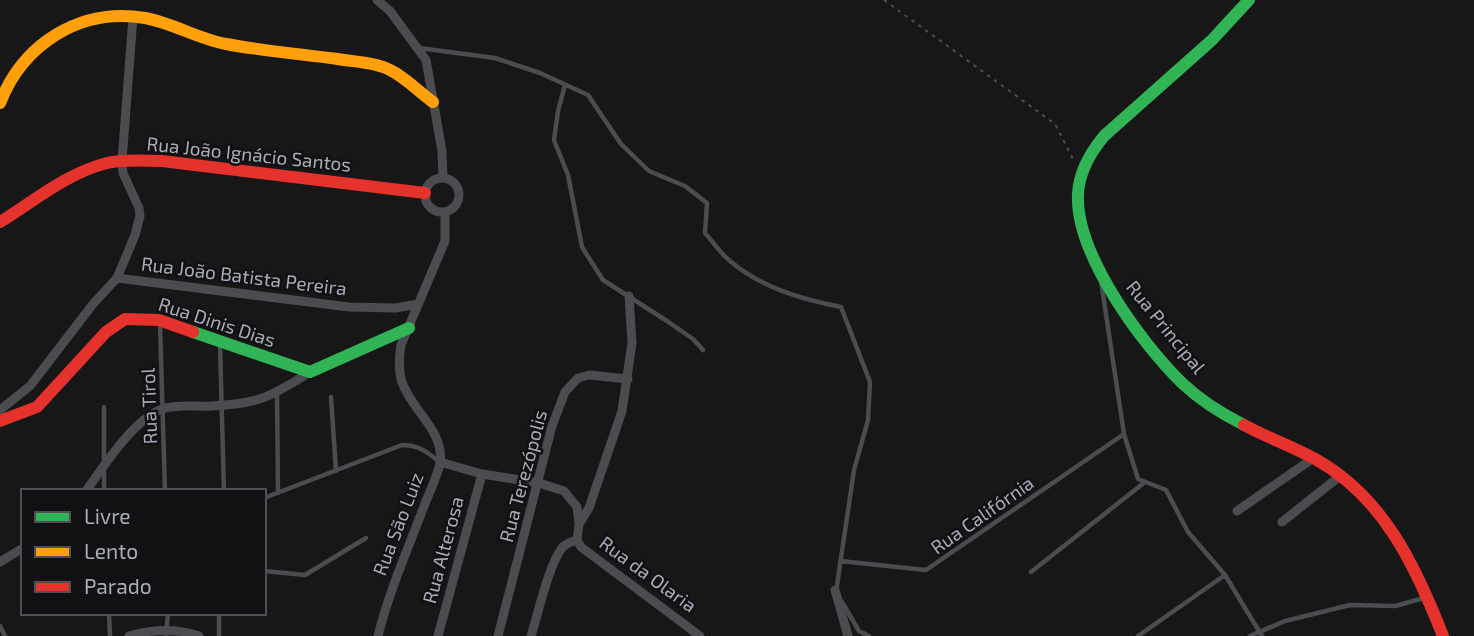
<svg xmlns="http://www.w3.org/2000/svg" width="1474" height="636" font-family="'Exo 2',sans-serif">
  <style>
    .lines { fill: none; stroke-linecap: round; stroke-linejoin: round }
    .path { stroke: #4d4e52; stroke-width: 2; stroke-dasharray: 3.5 5; stroke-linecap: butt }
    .lane { stroke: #4b4c50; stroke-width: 4.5 }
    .street { stroke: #4b4c50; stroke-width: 9 }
    .fast { stroke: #30b455; stroke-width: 12 }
    .slow { stroke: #ff9f0a; stroke-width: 12 }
    .jam { stroke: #e5322d; stroke-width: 12 }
    .labels { text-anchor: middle; stroke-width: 5; stroke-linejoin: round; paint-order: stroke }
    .street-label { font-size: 19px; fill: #a8adb8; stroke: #111113 }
  </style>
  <rect width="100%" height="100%" fill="#171717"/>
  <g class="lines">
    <path class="path" d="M884 0 1055 124 1073 159"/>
    <path class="lane" d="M419 48 495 58 540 73 588 95 621 144 649 171 685 186 707 203 705 233C713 242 721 254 730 261 762 288 801 299 841 307L870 382 868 420 854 470 836 592
      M565 85 558 111 554 140 568 175 582 247 603 280 667 321 693 339 703 350
      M1101 281 1124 434 1138 479 1166 490 1188 532 1225 575
      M160 324 165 491
      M220 345 224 491
      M277 393 278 493
      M331 397 336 471
      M104 407V462
      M104 471V491
      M264 498 402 445C417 445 427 451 438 461
      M840 561 926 570 1124 434
      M264 571 305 575 366 538
      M1031 572 1145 482
      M842 602 859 631 869 636
      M109 613 110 636
      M219 613V636
      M0 626 5 636
      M166 636 168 613
      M1138 636 1225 575 1262 636
      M1250 636 1285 621 1350 605 1395 606 1424 598"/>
    <path class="street" d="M377 0 390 11 426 60 442 151 443 178
      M425 195a17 17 0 1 1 34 0a17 17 0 1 1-34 0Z
      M117 278 349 307 396 308 418 304
      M0 410 30 386 93 304 117 278 135 235 140 216 139 208 123 173 122 161 133 17
      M440 462 482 474 539 483 564 491 577 507 579 524
      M86 491C104 466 133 420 162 409 176 404 196 407 211 406 258 404 271 397 310 372
      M1237 511 1312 459
      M1282 522 1340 476
      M577 540 579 524 589 508 622 411 632 343 629 296
      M577 540 581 547 700 636
      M0 562 23 548
      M835 590 848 636
      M129 636C153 629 176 628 199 636
      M378 636C389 592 407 551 423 509 428 495 437 478 440 463 445 431 411 410 402 382 398 370 399 357 401 345L445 241V212
      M438 636 482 474
      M498 636 552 426 565 392 578 378 589 375 628 379
      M531 636C538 614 549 564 562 548 566 543 571 542 577 540"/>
    <path class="fast" d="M193 332 310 372 409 328
      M1244 425C1222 414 1200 400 1182 383 1141 343 1075 253 1078 194 1079 172 1090 153 1104 136L1212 40 1249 0"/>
    <path class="slow" d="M0 103C23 44 80 7 145 18 173 23 198 39 226 44 263 51 301 54 338 59 354 62 375 62 390 70 405 77 419 92 433 102"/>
    <path class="jam" d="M0 222C34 201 67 173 107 163 124 159 144 161 162 161L425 193
      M0 421 37 407 106 332 125 319 159 320 193 332
      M1244 425C1268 438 1294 447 1317 460 1384 498 1416 567 1443 636"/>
  </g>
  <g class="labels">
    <g class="street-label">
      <text transform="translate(249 154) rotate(6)" y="7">Rua João Ignácio Santos</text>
      <text transform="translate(244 276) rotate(7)" y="7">Rua João Batista Pereira</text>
      <text transform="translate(217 322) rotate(18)" y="7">Rua Dinis Dias</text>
      <text transform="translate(1166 327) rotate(51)" y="7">Rua Principal</text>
      <text transform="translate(149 406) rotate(-92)" y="7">Rua Tirol</text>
      <text transform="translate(523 476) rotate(-75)" y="7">Rua Terezópolis</text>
      <text transform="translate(982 515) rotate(-35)" y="7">Rua Califórnia</text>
      <text transform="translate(398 524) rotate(-69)" y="7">Rua São Luiz</text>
      <text transform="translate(443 550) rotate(-75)" y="7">Rua Alterosa</text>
      <text transform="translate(648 574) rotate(36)" y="7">Rua da Olaria</text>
    </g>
  </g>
  <rect x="21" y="489" width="245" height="126" fill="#111113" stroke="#4d4f55" stroke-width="2"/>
  <rect x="35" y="512" width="35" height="10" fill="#30b455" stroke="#4d4f55" stroke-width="2"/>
  <text x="84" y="524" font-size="21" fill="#a8adb8">Livre</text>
  <rect x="35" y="547" width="35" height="10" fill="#ff9f0a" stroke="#4d4f55" stroke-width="2"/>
  <text x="84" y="559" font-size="21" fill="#a8adb8">Lento</text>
  <rect x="35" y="582" width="35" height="10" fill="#e5322d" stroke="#4d4f55" stroke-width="2"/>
  <text x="84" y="594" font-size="21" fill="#a8adb8">Parado</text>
</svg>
